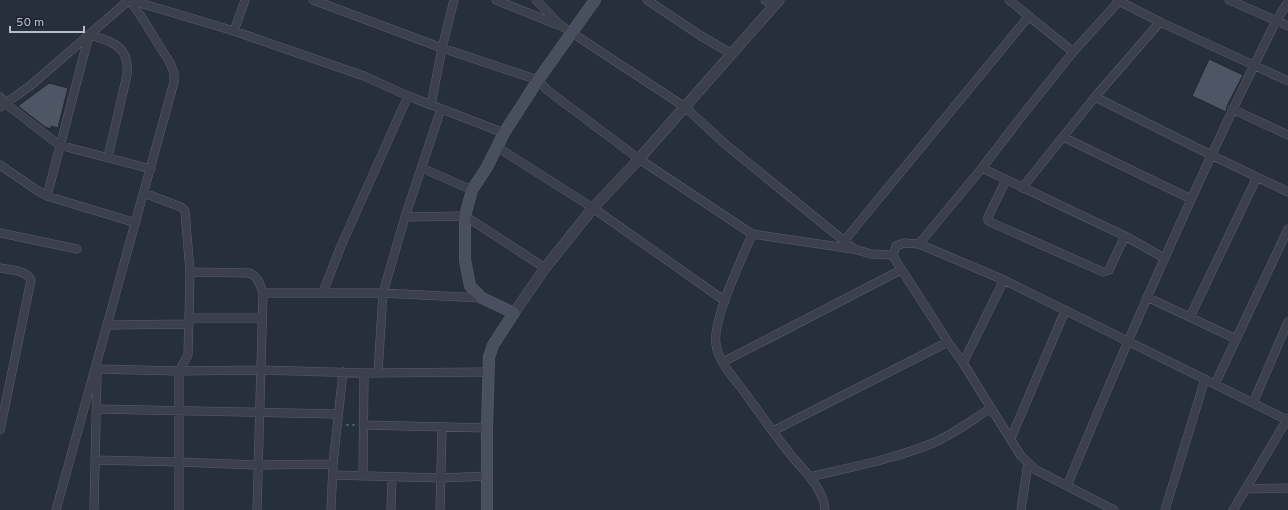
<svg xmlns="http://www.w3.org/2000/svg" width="1288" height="510" font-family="Overpass,sans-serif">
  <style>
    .building { fill: #4e5665; stroke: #222733 }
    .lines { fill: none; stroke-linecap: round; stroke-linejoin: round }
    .minor-casing { stroke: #595e6a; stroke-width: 9 }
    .tertiary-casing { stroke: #595e6a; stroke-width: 11 }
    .secondary-casing { stroke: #595e6a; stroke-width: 12 }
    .path { stroke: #49585c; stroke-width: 2; stroke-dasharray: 3 3; stroke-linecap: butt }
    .minor { stroke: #3b404c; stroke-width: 8 }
    .tertiary { stroke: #3b404c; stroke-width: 10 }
    .secondary { stroke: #494f5f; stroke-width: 11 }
  </style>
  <rect width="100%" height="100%" fill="#272e3c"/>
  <path class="building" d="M1209 59 1243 75 1227 106 1226 112 1192 96Z
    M49 83 68 88 58 128 51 126V129L45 127 18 106Z"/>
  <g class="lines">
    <g class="minor-casing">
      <path id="minor" d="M130 0 234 31 364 76 408 96 504 133
        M313 0 442 48 538 80 547 90 639 159 752 234
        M496 0 558 25
        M536 0 560 25 685 107 725 144 854 249 871 254 893 255
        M647 0 701 36 732 54
        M765 0 774 6
        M1009 0 1073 52
        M1117 0 1160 22 1288 81
        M1229 0 1288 26
        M234 31 245 0
        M0 97 5 103 59 145 151 169
        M1095 97 1211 155 1288 192
        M431 105 442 48 454 0
        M0 107 30 86 129 0
        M1232 109 1288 135
        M1063 137 1191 199
        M497 147 593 208 725 301
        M0 165 38 191 47 196 136 223
        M422 168 472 190
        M982 168 1125 236 1164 258
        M1006 180 988 217V220L990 222 1103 272 1109 270 1125 236
        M1022 188 1095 97 1160 22
        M144 193 181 207 185 211 190 272 189 318 188 355 179 371V510
        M47 196 89 35C112 41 130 46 127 75L108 157
        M405 217 441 109
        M0 233 77 249
        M844 241 1029 16
        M919 244 982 168 1018 121 1073 52 1120 0
        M0 268C10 270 26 270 31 280L0 430
        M190 272 249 273C258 276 260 284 263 293L257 510
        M323 292 341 246 408 96
        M263 293H383L482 298
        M1147 297 1236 339
        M1190 317 1257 177
        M189 318H262
        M108 325 189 324
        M723 362 901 270
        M963 363 1004 280
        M97 369 179 371 261 370 364 373 489 372
        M378 373 383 293 405 217 465 216 545 268
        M1215 384 1288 229
        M1253 403 1288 322
        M96 409 338 414
        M363 425 487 428
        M773 431 948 342
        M1011 438 1065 311
        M95 460 179 462 259 465 333 464
        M333 475 441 478 488 476
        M363 475 364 373
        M810 477C851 467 894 459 933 443 954 434 972 420 991 408
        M1067 486C1132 329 1200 173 1276 21L1288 2
        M1245 489 1288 488
        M56 510 174 82V73L170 63 144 21 130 0
        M94 510 97 375
        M331 510 333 464 343 372
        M391 510 392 477
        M440 510 442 427
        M825 510C824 491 808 475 796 461 778 440 762 416 745 393 735 379 718 362 716 344 712 320 742 259 752 234L853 249
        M1021 510 1028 463
        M1114 510 1036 470 1021 456 963 363 948 342 896 261 893 255 896 246 904 243 919 244 1004 280 1287 420
        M1165 510 1205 379
        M1233 510 1288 418"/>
    </g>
    <g class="tertiary-casing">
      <path id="tertiary" d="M514 313 545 268 593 208 639 159 779 0"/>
    </g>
    <g class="secondary-casing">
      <path id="secondary" d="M487 510V428L489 357 493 345 514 313 482 298 470 286 465 260V216L472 190 487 167 504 133 538 80 595 0"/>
    </g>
    <path class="path" d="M346 425H356"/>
    <use href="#minor" class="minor"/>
    <use href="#tertiary" class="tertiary"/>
    <use href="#secondary" class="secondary"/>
  </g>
  <path d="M10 26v6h74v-6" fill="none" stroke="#b7bcc7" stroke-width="2"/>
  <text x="16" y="26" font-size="12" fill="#b7bcc7" stroke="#202531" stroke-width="3" paint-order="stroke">50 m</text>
</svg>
